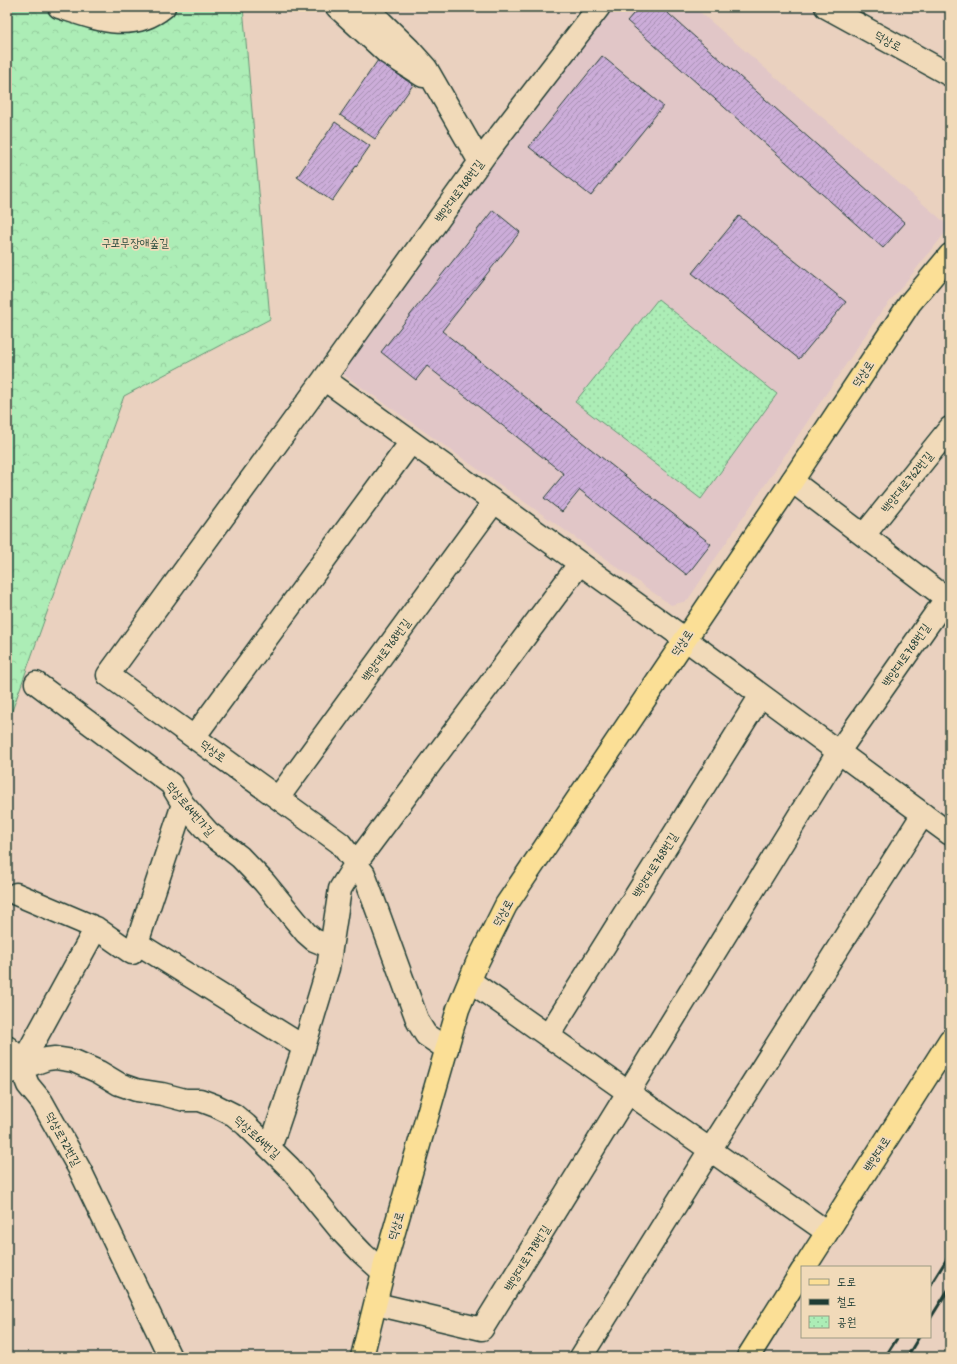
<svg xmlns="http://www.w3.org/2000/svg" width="957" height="1364" font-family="'Patrick Hand','Poor Story',sans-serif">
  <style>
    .built { fill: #e1c6c7 }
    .forest { fill: url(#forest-crowns); stroke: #669575 }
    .park { fill: url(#park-dots); stroke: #669575 }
    .building { fill: url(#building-hatch); stroke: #1f3d34 }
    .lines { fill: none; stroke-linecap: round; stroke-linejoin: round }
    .minor-casing { stroke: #1f3d34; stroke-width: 25 }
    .major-casing { stroke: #1f3d34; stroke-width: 25 }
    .minor { stroke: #f1dab9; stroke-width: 22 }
    .major { stroke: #fbdf96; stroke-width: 22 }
    .rail { stroke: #1f3d34; stroke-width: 3 }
    .labels { text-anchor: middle; stroke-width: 3.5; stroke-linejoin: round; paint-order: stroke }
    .street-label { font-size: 12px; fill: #1f3d34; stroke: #f1dab9 }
    .park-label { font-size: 12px; fill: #2d4f41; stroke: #f1dab9 }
  </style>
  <defs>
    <pattern id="forest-crowns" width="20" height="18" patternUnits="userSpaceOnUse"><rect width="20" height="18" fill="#acedb6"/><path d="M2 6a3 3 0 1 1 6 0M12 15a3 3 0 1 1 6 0" fill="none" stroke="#94cc9d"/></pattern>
    <pattern id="park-dots" width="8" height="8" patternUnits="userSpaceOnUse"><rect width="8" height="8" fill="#acedb6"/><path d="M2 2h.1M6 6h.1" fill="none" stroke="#94cc9d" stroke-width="1.8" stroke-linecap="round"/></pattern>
    <pattern id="building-hatch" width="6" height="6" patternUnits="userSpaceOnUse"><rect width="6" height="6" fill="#ccadd9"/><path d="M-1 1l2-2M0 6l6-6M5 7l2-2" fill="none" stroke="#a58eb1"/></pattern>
  </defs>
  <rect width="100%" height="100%" fill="#ead1bf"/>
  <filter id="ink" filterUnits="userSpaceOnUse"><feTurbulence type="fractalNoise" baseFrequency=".025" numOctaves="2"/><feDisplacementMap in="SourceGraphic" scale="8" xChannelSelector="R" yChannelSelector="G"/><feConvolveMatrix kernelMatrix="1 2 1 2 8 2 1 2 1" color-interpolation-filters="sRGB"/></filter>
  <g filter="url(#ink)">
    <path class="built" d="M609 7H694L950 227 879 315 687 601 671 605 340 372Z"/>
    <path class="forest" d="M7 7H243L270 319 124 396 7 725Z"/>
    <path class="park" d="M658 299 777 394 701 499 575 402Z"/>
    <path class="building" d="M639 7H661L905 223 883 248 627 21Z
      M602 56 663 106 591 196 529 147Z
      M378 60 413 85 375 139 340 115Z
      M335 122 370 146 332 201 297 177Z
      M493 210 520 232 442 331 711 544 687 575 580 490 562 512 544 498 564 474 427 366 416 380 381 352Z
      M739 216 846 302 799 359 692 273Z"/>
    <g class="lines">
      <g class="minor-casing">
        <path id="minor" d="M59 7C94 18 131 34 164 7
          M337 7 387 53 423 76
          M366 7 409 49 426 68 480 162
          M599 7 487 152 324 379 685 639 950 834
          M826 7 950 75
          M324 379 108 675 340 843 364 874 418 1022 426 1035 447 1049
          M792 481 950 601
          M864 535 950 428
          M36 683 171 784 183 804 209 833 240 857 264 882 306 933 314 940 331 947
          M194 737 411 442
          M278 798 494 502
          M16 894 96 928 132 953 137 943 304 1047
          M137 943 183 804
          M470 981 827 1232
          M548 1036 761 695
          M7 1047 16 1055 28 1085 42 1102 80 1170 170 1357
          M20 1067 96 928
          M7 1073 47 1059 55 1058 74 1061 99 1072 119 1084 136 1090 162 1094 185 1100H200L216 1106 234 1115 246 1125 289 1167 342 1232 363 1254 383 1272
          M270 1148 304 1047 328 968 340 889 356 863 580 563
          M376 1304 482 1329 839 751 950 593
          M581 1357 710 1150 923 814"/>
      </g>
      <g class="major-casing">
        <path id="major" d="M805 1267 950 1040
          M362 1357 387 1256 458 1009 477 963 506 905 792 481 910 303 950 255
          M748 1357 802 1271"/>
      </g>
      <use href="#minor" class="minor"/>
      <use href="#major" class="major"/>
      <path class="rail" d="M930 1286 950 1254
        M930 1319 950 1287
        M885 1357 898 1337
        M907 1357 919 1337"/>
    </g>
  </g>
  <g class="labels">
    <g class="street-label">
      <text transform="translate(888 41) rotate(29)" y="4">덕상로</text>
      <text transform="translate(459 191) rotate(-54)" y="4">백양대로768번길</text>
      <text transform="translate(863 374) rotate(-57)" y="4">덕상로</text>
      <text transform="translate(907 482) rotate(-51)" y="4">백양대로762번길</text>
      <text transform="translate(682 643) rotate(-56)" y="4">덕상로</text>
      <text transform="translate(386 650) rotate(-54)" y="4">백양대로768번길</text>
      <text transform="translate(906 655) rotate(-55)" y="4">백양대로768번길</text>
      <text transform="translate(213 751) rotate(36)" y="4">덕상로</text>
      <text transform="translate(190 809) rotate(49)" y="4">덕상로64번가길</text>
      <text transform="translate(655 865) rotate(-58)" y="4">백양대로768번길</text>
      <text transform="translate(503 913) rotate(-61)" y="4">덕상로</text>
      <text transform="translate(257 1137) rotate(42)" y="4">덕상로64번길</text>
      <text transform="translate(63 1139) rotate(61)" y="4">덕상로72번길</text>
      <text transform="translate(877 1154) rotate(-57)" y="4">백양대로</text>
      <text transform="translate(396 1226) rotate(-74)" y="4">덕상로</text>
      <text transform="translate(527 1258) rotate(-58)" y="4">백양대로778번길</text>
    </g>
    <g class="park-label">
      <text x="135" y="247">구포무장애숲길</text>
    </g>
  </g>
  <rect width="957" height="1364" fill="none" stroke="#f1dab9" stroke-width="24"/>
  <rect x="12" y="12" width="933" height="1340" fill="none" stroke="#1f3d34" stroke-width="1.5" filter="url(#ink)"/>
  <rect x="801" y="1266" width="130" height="72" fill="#f1dab9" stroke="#9d9b84"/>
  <rect x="809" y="1279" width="20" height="6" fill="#fbdf96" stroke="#9d9b84"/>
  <text x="837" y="1286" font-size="12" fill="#1f3d34">도로</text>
  <rect x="809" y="1299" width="20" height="6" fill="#1f3d34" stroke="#9d9b84"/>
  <text x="837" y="1306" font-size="12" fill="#1f3d34">철도</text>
  <rect x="809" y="1316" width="20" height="12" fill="url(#park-dots)" stroke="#9d9b84"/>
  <text x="837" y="1326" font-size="12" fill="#1f3d34">공원</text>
</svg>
